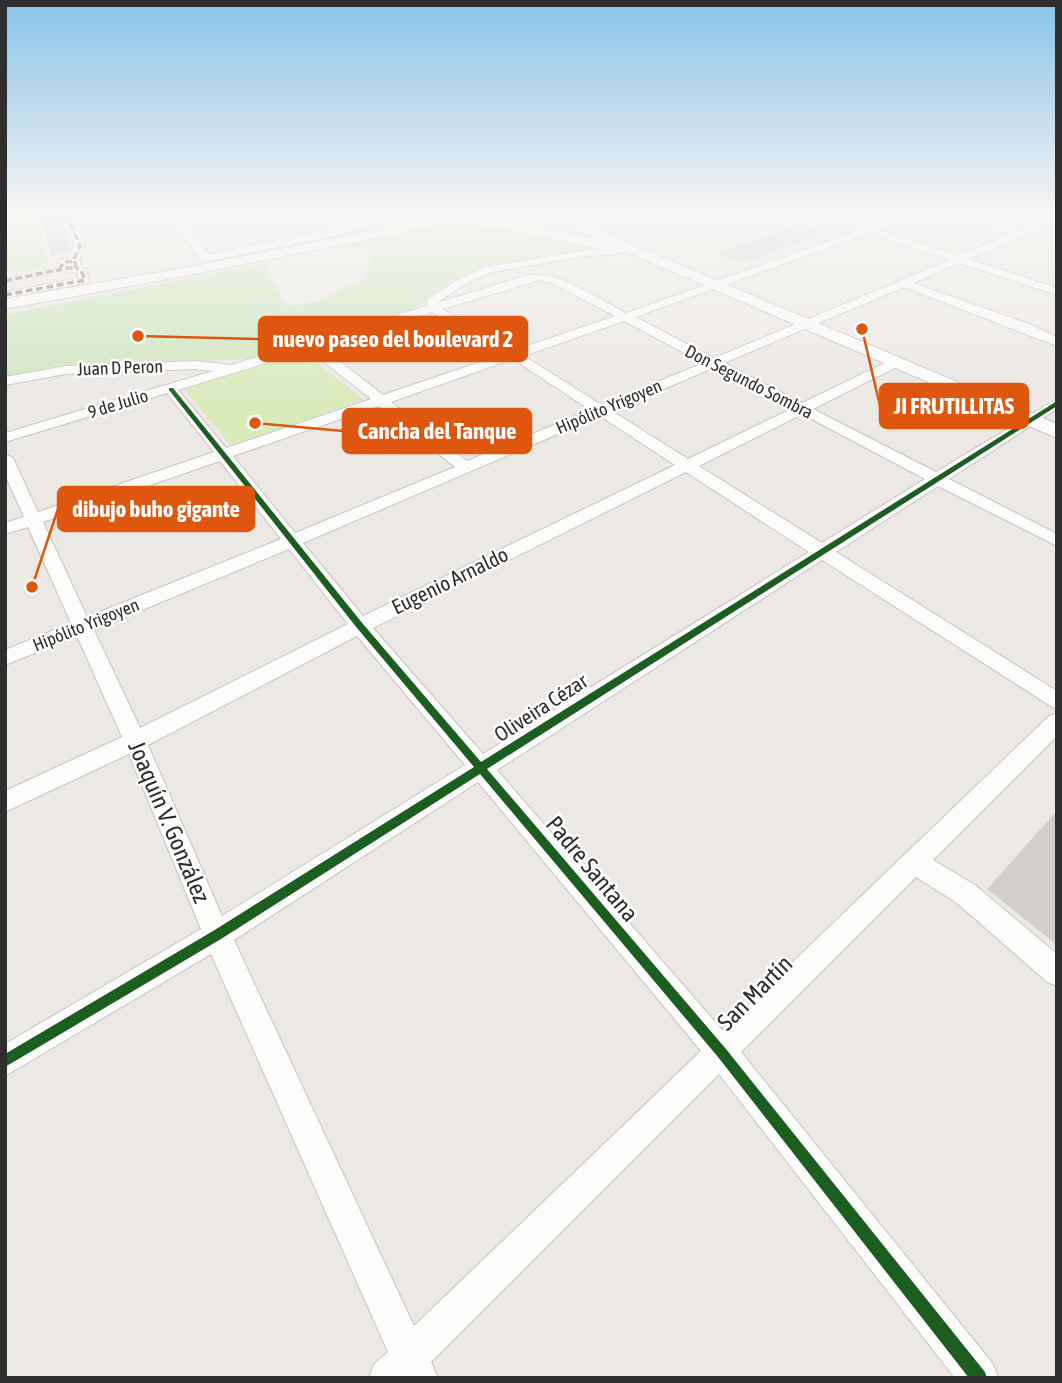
<svg xmlns="http://www.w3.org/2000/svg" width="1062" height="1383" font-family="'Asap Condensed',sans-serif">
  <style>
    .green { fill: #cee6be }
    .sand { fill: #f0ead3 }
    .pitch { fill: #d9eabb }
    .building { fill: #d1cecb }
    .lines { fill: none; stroke-linecap: round; stroke-linejoin: round }
    .minor-casing { stroke: #c5c4c5; stroke-width: 2 }
    .secondary-casing { stroke: #c5c4c5; stroke-width: 2 }
    .minor { fill: #fcfcfb; fill-rule: evenodd }
    .secondary { fill: #fcfcfb; fill-rule: evenodd }
    .quiet { stroke: #8d6e63; stroke-width: 3.5; stroke-dasharray: 7 3.5; stroke-linecap: butt }
    .cycleway-casing { stroke: #fff; stroke-width: 4 }
    .cycleway { fill: #1b5e20; fill-rule: evenodd }
    .labels { text-anchor: middle; stroke-width: 5; stroke-linejoin: round; paint-order: stroke }
    .far-street-label { font-size: 18px; fill: #2e2e2e; stroke: #fff }
    .street-label { font-size: 21px; fill: #2e2e2e; stroke: #fff }
    .near-street-label { font-size: 24px; fill: #2e2e2e; stroke: #fff }
    .leader { fill: none; stroke: #df570e; stroke-width: 2.5 }
    .callout-dot { fill: #df570e; stroke: #fff; stroke-width: 2.5 }
    .callout { fill: #df570e; stroke: #df570e; stroke-width: 2.5 }
    .callout-label { font-size: 23px; text-anchor: middle; font-weight: bold; fill: #fff }
  </style>
  <rect width="100%" height="100%" fill="#ece8e4"/>
  <path class="green" d="M5 213H35L49 267 17 273 5 266Z
    M428 224 503 227 587 245 586 248 575 252 489 265 445 284 415 309 250 359 61 365 5 377V315L263 263 286 306 323 300 365 278 372 251 342 245Z"/>
  <path class="sand" d="M226 213H357L307 221Z"/>
  <path class="pitch" d="M304 353 363 399 232 447 184 389Z"/>
  <path class="building" d="M60 217 71 248 68 253 51 256 42 219Z
    M799 224 826 232 743 263 716 253Z
    M1057 811V945L987 889Z"/>
  <g class="lines">
    <g class="minor-casing">
      <path id="minor" d="M70 213 85 246 79 259 81 266 86 270 89 282 5 298V292L79 278 77 272 60 271 55 268 60 260 69 258 75 246 62 214Z
        M167 213H176L209 255 403 213H418L329 237 209 261 201 259Z
        M453 213H463L472 220 464 222Z
        M815 213C834 213 849 224 868 226 882 228 903 213 920 213L879 230 958 256 1010 234 944 213H958L1019 231 1057 215V221L968 259 1057 288V295L959 263 913 283 1029 324 1057 337V346L904 287 724 363 802 403 893 359H901V365L813 409 936 472 1057 399V409L949 479 1057 534V546L938 486 836 552 1057 691V710L822 560 497 770 722 1030 1049 716 1057 713V736L933 860 975 885 1057 954V986L1047 982 957 903 916 877 741 1052 993 1364 998 1378H955L719 1074 431 1362 438 1378H369L374 1364 388 1352 211 954 5 1076V1044L201 929 129 754 5 812V791L122 737 77 636 5 665V650L71 623 28 527 5 534V523L24 517 5 475V454L13 458 38 512 214 452 167 393 5 442V433L213 371 196 369 66 374 5 385V377L66 366 196 361 231 365 427 306V300L454 282 485 267 587 250 611 249 626 241 631 244 629 246 613 255 587 256 492 272 462 286 437 303 525 276C560 269 596 298 626 313L861 230ZM870 233 950 260 714 358 635 317ZM540 280 552 283 615 316 515 350 442 309ZM432 312 504 354 383 395 320 346ZM624 321 703 363 602 405 524 356ZM309 350 371 399 226 448 178 390ZM513 359 590 410 467 461 391 402ZM713 368 791 409 688 459 612 411ZM379 406 455 467 295 533 233 456ZM802 414 925 479 822 543 699 466ZM600 416 675 465 363 616 303 543ZM220 461 281 539 87 617 43 522ZM686 472 809 552 483 754 373 628ZM289 549 348 624 140 728 94 630ZM357 636 465 765 222 916 148 745ZM478 782 701 1051 414 1326 234 940Z"/>
    </g>
    <g class="secondary-casing">
      <path id="secondary" d="M570 213H582L602 232 1057 424V438L625 251 619 253 499 227 439 225 195 274 5 309V299L195 266 439 217 499 219 594 239 582 231Z"/>
    </g>
    <use href="#minor" class="minor"/>
    <use href="#secondary" class="secondary"/>
    <path class="quiet" d="M66 214 80 246 73 261
      M75 261 76 268H60L64 262Z
      M5 281 62 269
      M5 295 85 280 81 270 76 268"/>
    <g class="cycleway-casing">
      <path id="cycleway" d="M169 388H173L363 624 481 762 1057 401V406L487 769 726 1049 985 1372 987 1378H969L718 1057 480 774 221 939 5 1067V1054L213 931 474 767 357 628 169 390Z"/>
    </g>
    <use href="#cycleway" class="cycleway"/>
  </g>
  <linearGradient id="sky" x2="0" y2="1"><stop stop-color="#88c2ea"/><stop offset="0.52" stop-color="#f6f5f3"/><stop offset="1" stop-color="#f6f5f3" stop-opacity="0"/></linearGradient>
  <rect width="1062" height="407" fill="url(#sky)"/>
  <g class="labels">
    <g class="far-street-label">
      <text transform="translate(120 368) rotate(-2)" y="6">Juan D Peron</text>
      <text transform="translate(749 382) rotate(27)" y="6">Don Segundo Sombra</text>
      <text transform="translate(118 404) rotate(-17)" y="6">9 de Julio</text>
      <text transform="translate(609 407) rotate(-23)" y="6">Hipólito Yrigoyen</text>
      <text transform="translate(86 625) rotate(-22)" y="6">Hipólito Yrigoyen</text>
    </g>
    <g class="street-label">
      <text transform="translate(450 581) rotate(-26)" y="7">Eugenio Arnaldo</text>
      <text transform="translate(541 708) rotate(-33)" y="7">Oliveira Cézar</text>
    </g>
    <g class="near-street-label">
      <text transform="translate(169 822) rotate(67)" y="8">Joaquín V. González</text>
      <text transform="translate(592 869) rotate(50)" y="8">Padre Santana</text>
      <text transform="translate(755 993) rotate(-45)" y="8">San Martín</text>
    </g>
  </g>
  <path class="leader" d="M138 336L259 339M862 329L880 406M255 423L343 431M32 587L58 509"/>
  <g class="callout-dot">
    <circle cx="138" cy="336" r="7"/>
    <circle cx="862" cy="329" r="7"/>
    <circle cx="255" cy="423" r="7"/>
    <circle cx="32" cy="587" r="7"/>
  </g>
  <g class="callout">
    <rect x="259" y="317" width="268" height="44" rx="7"/>
    <rect x="880" y="384" width="148" height="44" rx="7"/>
    <rect x="343" y="409" width="188" height="44" rx="7"/>
    <rect x="58" y="487" width="196" height="44" rx="7"/>
  </g>
  <g class="callout-label">
    <text x="393" y="347">nuevo paseo del boulevard 2</text>
    <text x="954" y="414">JI FRUTILLITAS</text>
    <text x="437" y="439">Cancha del Tanque</text>
    <text x="156" y="517">dibujo buho gigante</text>
  </g>
  <rect width="1062" height="1383" fill="none" stroke="#2e2e2e" stroke-width="14"/>
</svg>
